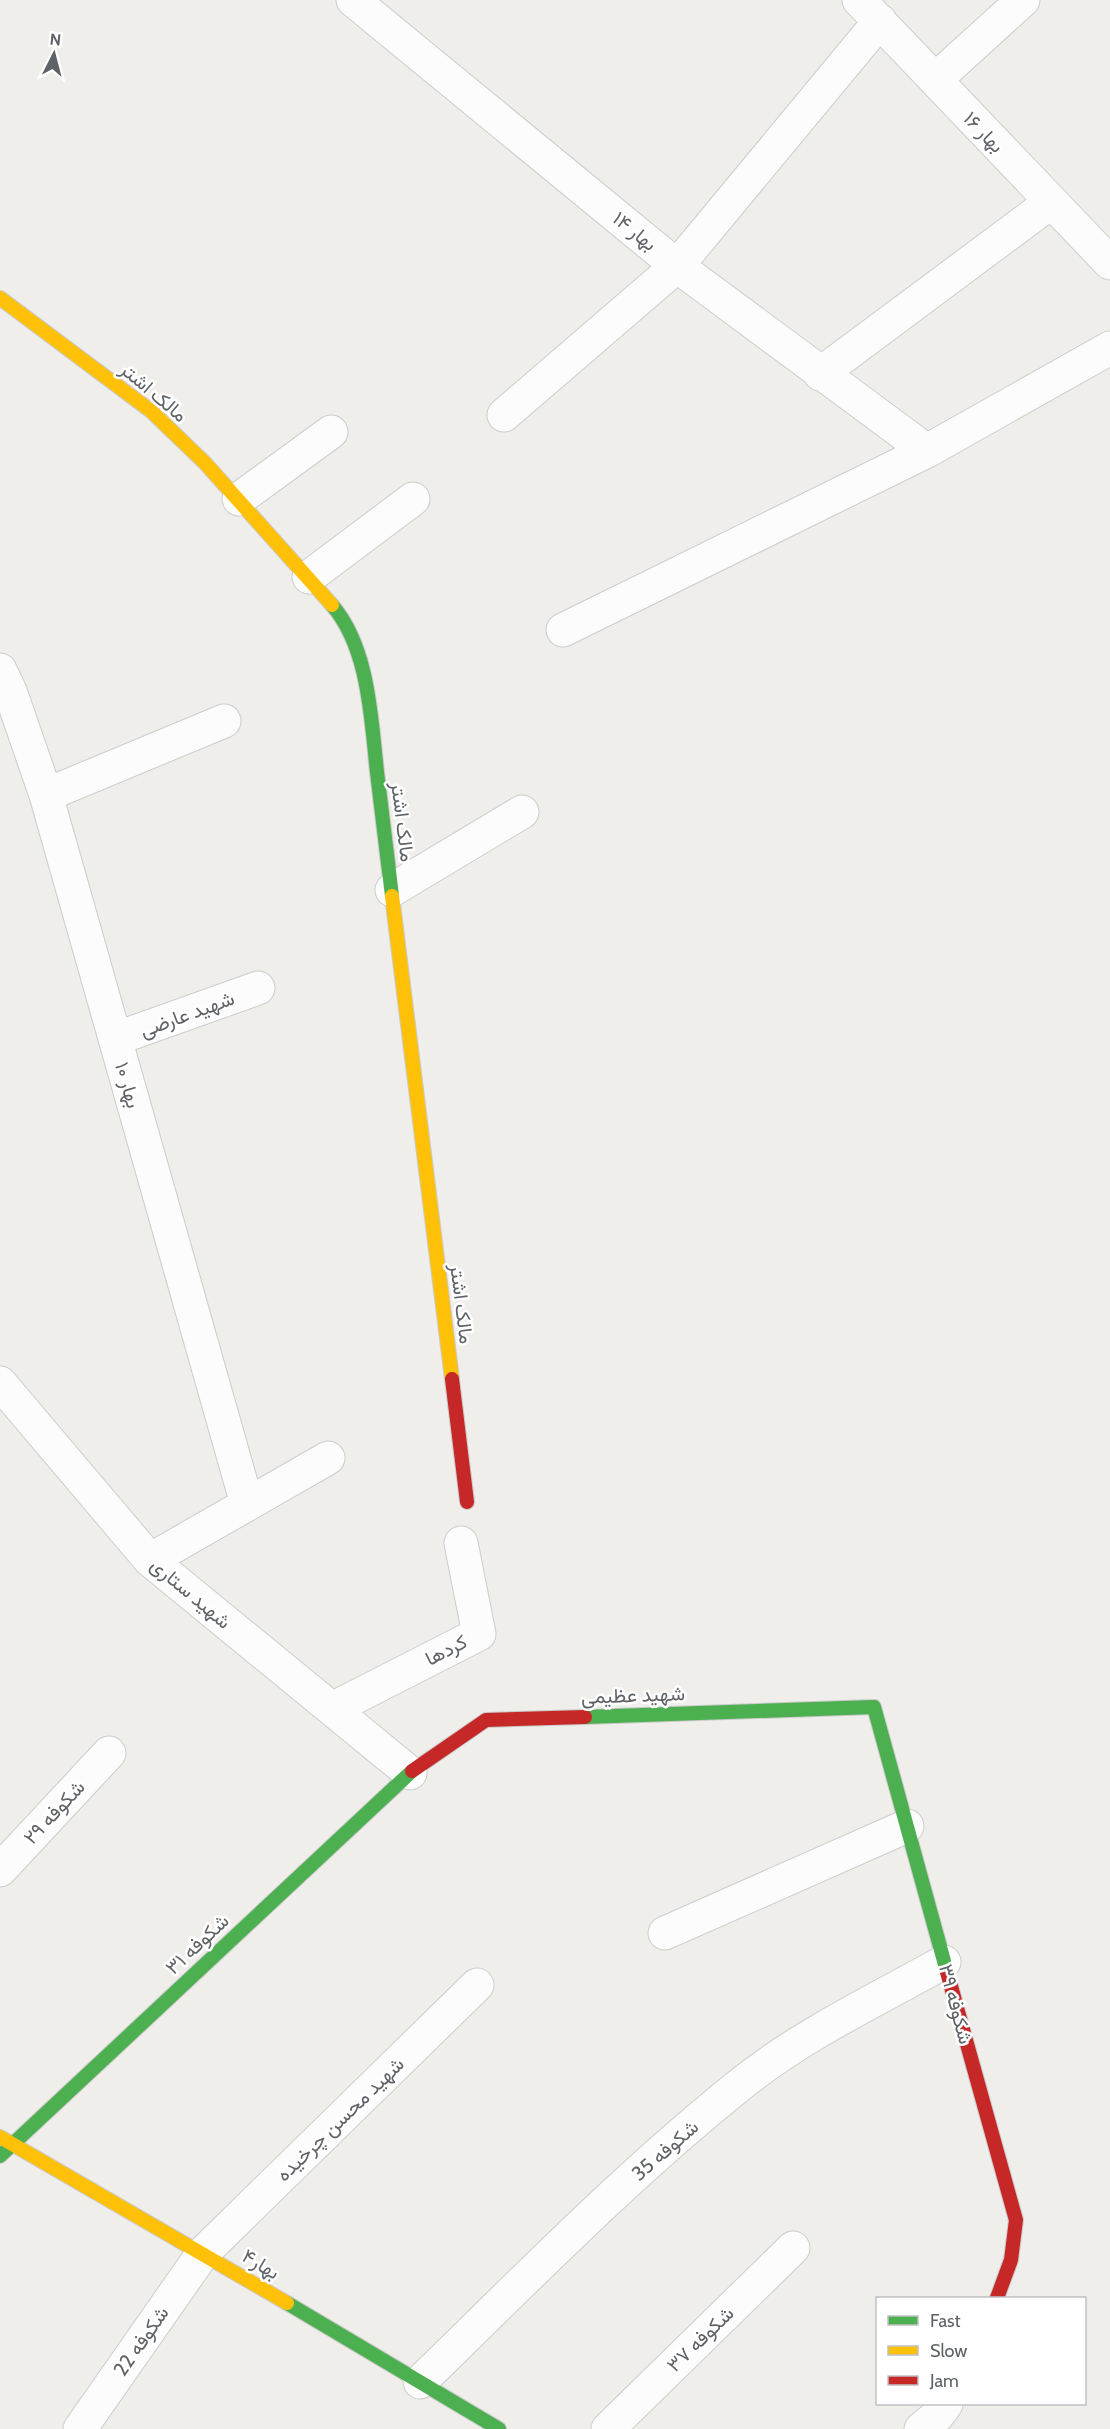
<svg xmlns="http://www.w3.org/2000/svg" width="1110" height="2429" font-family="Cabin,Vazirmatn,sans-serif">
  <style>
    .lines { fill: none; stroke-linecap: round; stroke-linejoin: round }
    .street-casing { stroke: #cbcccc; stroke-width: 35 }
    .fast-casing { stroke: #cacacb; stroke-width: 16 }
    .slow-casing { stroke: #cacacb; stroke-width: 16 }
    .jam-casing { stroke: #cacacb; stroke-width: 16 }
    .street { stroke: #fdfcfc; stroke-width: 33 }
    .fast { stroke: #4caf50; stroke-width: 14 }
    .slow { stroke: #ffc107; stroke-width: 14 }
    .jam { stroke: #c62828; stroke-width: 14 }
    .labels { text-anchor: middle; stroke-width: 5; stroke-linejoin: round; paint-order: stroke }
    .street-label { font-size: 20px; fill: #5f6368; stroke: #fff }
  </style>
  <rect width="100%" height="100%" fill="#efeeea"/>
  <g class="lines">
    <g class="street-casing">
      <path id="street" d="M353 0 677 266 927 451
        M859 0 1110 263
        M935 80 1023 0
        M820 374 1051 202
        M504 415 677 266 880 21
        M239 499 331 432
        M309 577 413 499
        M563 630 927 451 1110 348
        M0 670 10 691 46 795 247 1504
        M46 795 224 721
        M392 890 522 812
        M115 1039 258 988
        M0 1383 150 1560 410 1773
        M150 1560 328 1458
        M332 1709 479 1634 461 1543
        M0 1870 109 1753
        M665 1933 907 1826
        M420 2382C526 2279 630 2172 746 2080 806 2033 878 1999 944 1962
        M80 2429 203 2253 477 1985
        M608 2429 793 2248
        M921 2429 937 2416 946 2404"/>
    </g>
    <g class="fast-casing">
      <path id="fast" d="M332 605C369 648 371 718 377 772 382 813 387 855 392 896
        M585 1717 874 1707 947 1972
        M0 2156 412 1771
        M287 2303 499 2429"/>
    </g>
    <g class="slow-casing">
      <path id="slow" d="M0 298 151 411 205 463 332 605
        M392 896 452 1379
        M0 2137 287 2303"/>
    </g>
    <g class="jam-casing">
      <path id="jam" d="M452 1379 467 1502
        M412 1771 486 1720 585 1717
        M947 1972 1016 2220 1011 2260 997 2298"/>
    </g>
    <use href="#street" class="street"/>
    <use href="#fast" class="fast"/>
    <use href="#slow" class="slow"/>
    <use href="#jam" class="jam"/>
  </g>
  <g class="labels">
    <g class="street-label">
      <text transform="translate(984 132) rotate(46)" y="7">بهار ۱۶</text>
      <text transform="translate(635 231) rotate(39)" y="7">بهار ۱۴</text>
      <text transform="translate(154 392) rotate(40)" y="7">مالک اشتر</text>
      <text transform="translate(403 822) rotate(83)" y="7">مالک اشتر</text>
      <text transform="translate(187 1014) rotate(-20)" y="7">شهید عارضی</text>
      <text transform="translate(128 1085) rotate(74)" y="7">بهار ۱۰</text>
      <text transform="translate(462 1304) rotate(83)" y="7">مالک اشتر</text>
      <text transform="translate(191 1593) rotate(40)" y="7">شهید ستاری</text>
      <text transform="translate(446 1650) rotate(-27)" y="7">کردها</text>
      <text transform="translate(633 1695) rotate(-2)" y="7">شهید عظیمی</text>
      <text transform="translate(54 1812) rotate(-47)" y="7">شکوفه ۲۹</text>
      <text transform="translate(197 1944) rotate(-43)" y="7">شکوفه ۳۱</text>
      <text transform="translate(956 2004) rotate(75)" y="7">شکوفه ۳۹</text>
      <text transform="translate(340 2119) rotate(-44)" y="7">شهید محسن چرخیده</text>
      <text transform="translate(665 2150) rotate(-41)" y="7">شکوفه 35</text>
      <text transform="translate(261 2264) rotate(31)" y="7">بهار۴</text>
      <text transform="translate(700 2339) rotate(-44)" y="7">شکوفه ۳۷</text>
      <text transform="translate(141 2341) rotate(-55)" y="7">شکوفه 22</text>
    </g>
  </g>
  <rect x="876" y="2297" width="210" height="108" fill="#ffffff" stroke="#bfc1c3" stroke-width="1.5"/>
  <rect x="888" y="2316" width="30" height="9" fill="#4caf50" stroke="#bfc1c3" stroke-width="1.5"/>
  <text x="930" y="2327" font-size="18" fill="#5f6368">Fast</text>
  <rect x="888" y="2346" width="30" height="9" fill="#ffc107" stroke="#bfc1c3" stroke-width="1.5"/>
  <text x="930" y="2357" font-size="18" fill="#5f6368">Slow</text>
  <rect x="888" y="2376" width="30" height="9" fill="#c62828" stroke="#bfc1c3" stroke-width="1.5"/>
  <text x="930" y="2387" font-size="18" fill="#5f6368">Jam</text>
  <g transform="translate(54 54) rotate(6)" stroke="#ffffff" stroke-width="4.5" paint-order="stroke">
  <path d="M0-4.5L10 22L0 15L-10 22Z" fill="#5f6368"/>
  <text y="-9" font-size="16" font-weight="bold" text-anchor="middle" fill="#5f6368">N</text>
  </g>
</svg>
